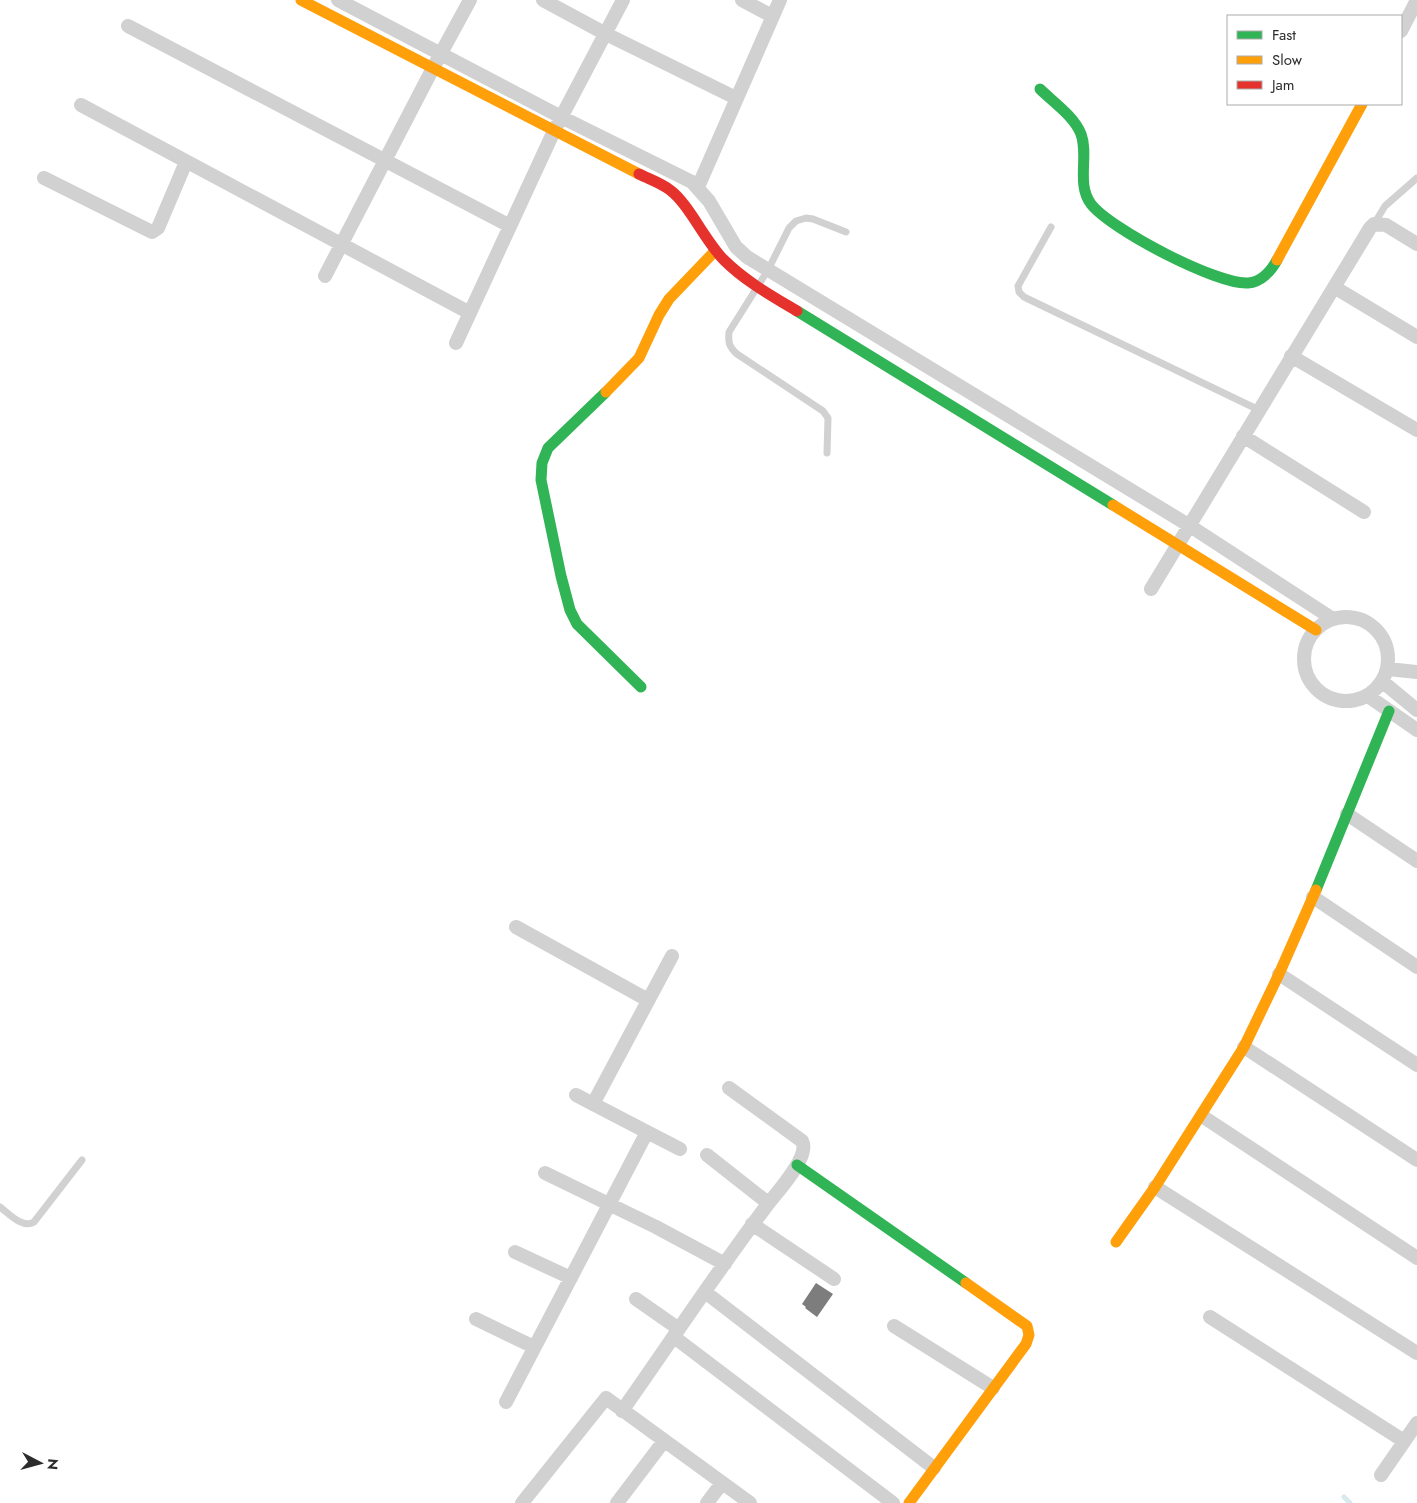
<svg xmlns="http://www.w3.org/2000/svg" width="1417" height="1503" font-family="Jost,sans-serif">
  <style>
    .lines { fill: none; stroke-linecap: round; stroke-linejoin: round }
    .stream { stroke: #d8eaee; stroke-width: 5 }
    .building { fill: #7d7d7d }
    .lane { stroke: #d1d1d1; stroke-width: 7 }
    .street { stroke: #d1d1d1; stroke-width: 14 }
    .fast { stroke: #30b455; stroke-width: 11 }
    .slow { stroke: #ff9f0a; stroke-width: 11 }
    .jam { stroke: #e5322d; stroke-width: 11 }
  </style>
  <rect width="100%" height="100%" fill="#fff"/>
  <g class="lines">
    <path class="stream" d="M1344 1497 1350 1503"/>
  </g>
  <path class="building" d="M816 1283 833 1294 817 1317 805 1308 806 1307 802 1304Z"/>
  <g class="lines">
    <path class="lane" d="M1374 224 1385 206 1417 178
      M1051 227 1018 286 1019 292 1024 297 1259 410
      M827 453 828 418 823 411 737 354C729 347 728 342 729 332L768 270 789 228 796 221 806 218 813 219 846 232
      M0 1207C9 1214 23 1229 34 1222L82 1160"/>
    <path class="street" d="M338 0 561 117 692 182 709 201 736 247 747 257 1190 526 1333 619
      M543 0 606 34 736 98
      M742 0 772 16
      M128 26 510 226
      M1401 31 1417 0
      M81 105 470 313
      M44 178 152 232 158 228 186 162
      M698 187 780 0
      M325 276 433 68 470 0
      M1334 287 1417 337
      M456 343 554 131 623 0
      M1291 356 1417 430
      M1243 436 1364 512
      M1151 589 1370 228 1374 224 1386 225 1417 244
      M1304 659a42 42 0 1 1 84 0a42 42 0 1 1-84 0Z
      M1388 669 1417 672
      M1383 682 1417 710
      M1368 696 1417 730
      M1347 814 1417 861
      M1313 897 1417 967
      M516 927 648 1000
      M1279 974 1417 1065
      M1244 1047 1417 1160
      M593 1104 672 956
      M1202 1116 1417 1258
      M647 1132 680 1149
      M707 1155 768 1203
      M545 1173 656 1227 725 1264
      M1155 1187 1417 1353
      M752 1224 834 1279
      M515 1252 571 1278
      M705 1292 934 1468
      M636 1299 679 1329
      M1210 1317 1404 1441
      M476 1319 534 1347
      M894 1326 993 1388
      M674 1337 893 1503
      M506 1402 647 1132 576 1095
      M622 1411C670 1343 715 1274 765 1208 775 1194 811 1157 802 1141L729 1088
      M1381 1475 1417 1423
      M522 1503 606 1398 750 1503
      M617 1503 664 1441
      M707 1503 722 1483"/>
    <path class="fast" d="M1040 89C1053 102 1074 116 1081 134 1089 156 1076 184 1091 204 1110 229 1217 285 1248 283 1261 282 1271 271 1277 260
      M797 311 1113 505
      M606 392 548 448 542 463 541 480 561 576 570 610 577 624 641 687
      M1316 890 1389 711
      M797 1165 966 1283"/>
    <path class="slow" d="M301 0 639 174
      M1277 260 1362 104
      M606 392 639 358 659 315 669 299 715 251
      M1113 505 1316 630
      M1116 1242 1155 1187 1244 1047 1279 974 1316 890
      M909 1503 1026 1344 1029 1335 1027 1326 966 1283"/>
    <path class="jam" d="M639 174C649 179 661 183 670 190 689 204 705 241 724 260 745 281 772 296 797 311"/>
  </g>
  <rect x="1227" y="15" width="175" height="90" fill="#ffffff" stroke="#ababab"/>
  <rect x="1237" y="31" width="25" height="8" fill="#30b455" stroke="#ababab"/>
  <text x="1272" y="40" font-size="15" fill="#2c2c2c">Fast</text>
  <rect x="1237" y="56" width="25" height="8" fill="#ff9f0a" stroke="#ababab"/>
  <text x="1272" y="65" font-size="15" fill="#2c2c2c">Slow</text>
  <rect x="1237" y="81" width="25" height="8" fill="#e5322d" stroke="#ababab"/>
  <text x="1272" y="90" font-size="15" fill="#2c2c2c">Jam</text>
  <g transform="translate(40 1463) rotate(96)" stroke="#ffffff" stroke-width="4" paint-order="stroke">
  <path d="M0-4L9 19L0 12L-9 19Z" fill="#2c2c2c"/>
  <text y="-8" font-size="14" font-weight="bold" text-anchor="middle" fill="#2c2c2c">N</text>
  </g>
</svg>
